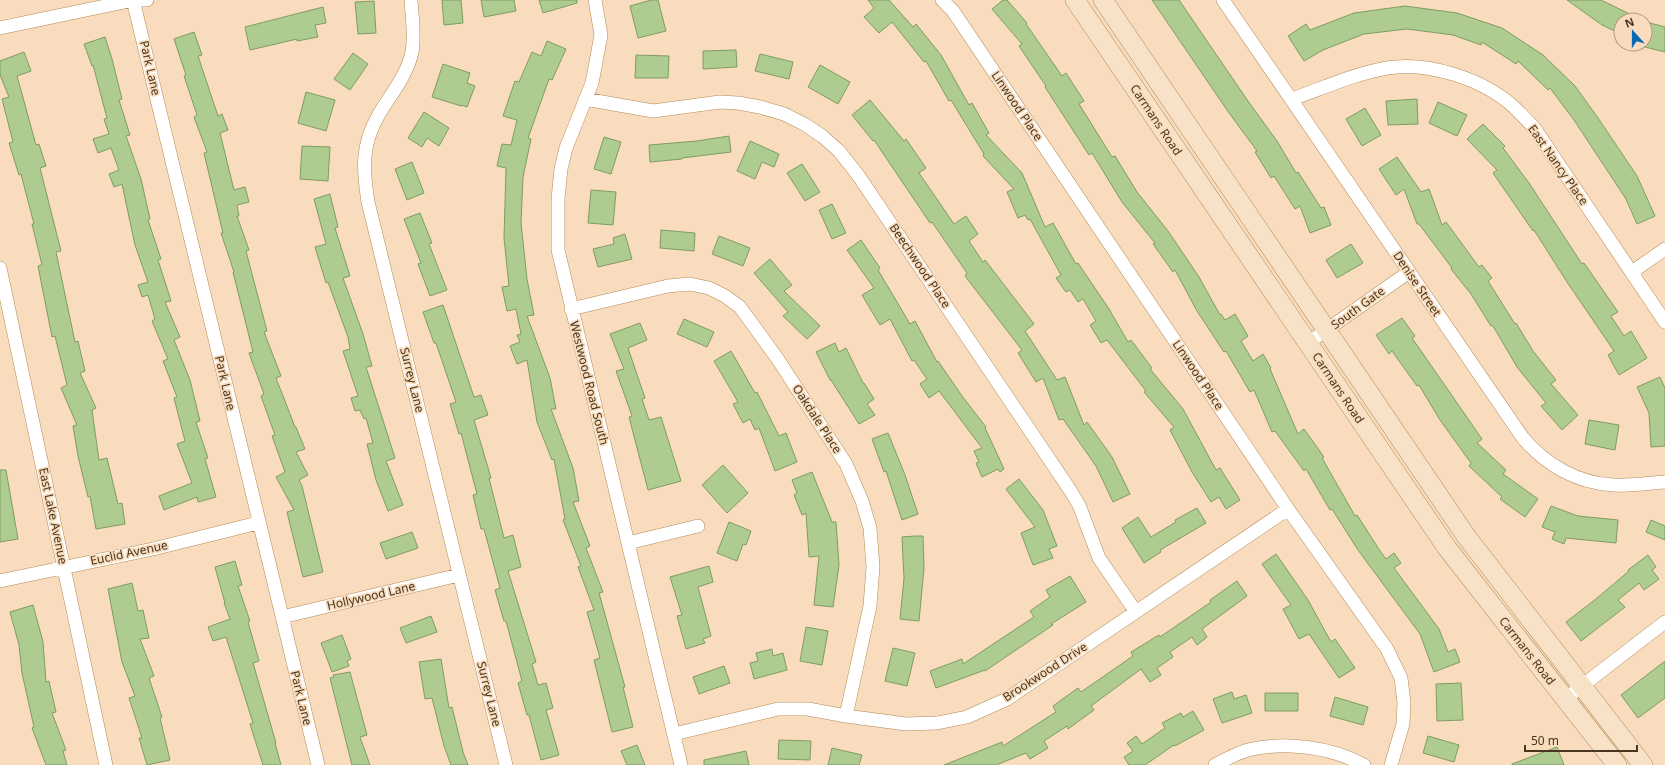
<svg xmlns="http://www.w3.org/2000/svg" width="1665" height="765" font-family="'Noto Sans',sans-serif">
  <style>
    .building { fill: #aecc90; stroke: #7f9c62 }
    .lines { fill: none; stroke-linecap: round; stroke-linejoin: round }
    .street-casing { stroke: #b58a56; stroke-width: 14 }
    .secondary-casing { stroke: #b58a56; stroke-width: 20 }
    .street { stroke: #fff; stroke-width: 13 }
    .secondary { stroke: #f7e2c7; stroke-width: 19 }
    .labels { text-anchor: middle; stroke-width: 3.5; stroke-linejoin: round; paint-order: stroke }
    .street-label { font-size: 12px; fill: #483620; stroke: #f8dcbd }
  </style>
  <rect width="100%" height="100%" fill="#f8dcbd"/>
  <path class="building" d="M442 0H461L463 23 444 25Z
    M481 0H514L516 11 484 17Z
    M539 0H577V3L543 13Z
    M651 0H658L666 31 638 38 630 6Z
    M868 0H889L913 27 916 24 941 55 969 105 972 103 989 133 986 135 1022 173 1045 227 1053 223 1076 264 1078 263 1109 309 1128 342 1131 340 1152 368 1150 369 1183 409 1216 470 1220 468 1240 500 1226 509 1219 497 1211 502 1192 472 1170 430 1174 427 1144 392 1146 391 1107 340 1101 343 1090 325 1096 321 1083 299 1078 302 1070 290 1066 292 1056 278 1061 275 1030 219 1028 220 1025 215 1018 218 1007 192 1014 189 983 156 984 154 951 100 949 101 926 61 924 62 892 22 879 33 864 17 874 8Z
    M1003 0H1007L1027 23 1026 24 1062 76 1066 73 1084 101 1079 104 1112 157 1115 156 1137 192 1168 231 1199 277 1220 315 1221 314 1225 320 1235 314 1248 336 1241 341 1253 361 1263 354 1271 368 1270 369 1298 434 1304 429 1324 457 1322 458 1355 516 1357 515 1380 551 1386 559 1394 553 1401 563 1394 568 1439 629 1448 652 1455 649 1460 662 1434 672 1420 634 1358 550 1332 509 1330 510 1306 469 1304 471 1275 431 1272 432 1254 390 1250 392 1226 351 1224 352 1197 311 1175 270 1173 272 1153 244 1155 243 1122 202 1092 153 1089 155 1045 87 1046 86 1019 46 1022 44 992 9Z
    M1152 0H1179L1250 104 1277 141 1296 173 1298 172 1321 208 1324 207 1331 225 1310 233 1300 206 1295 209 1274 176 1271 178 1255 152 1257 151 1227 110Z
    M1567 0H1601L1642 20H1621V34L1602 25Z
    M374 1 376 33 358 34 355 2Z
    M1405 6 1457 13 1502 28 1543 55 1575 86 1598 118 1637 176 1655 216 1637 224 1626 199 1574 120 1550 88 1548 90 1518 61 1516 64 1482 42 1481 45 1453 35 1407 29 1364 34 1323 50 1304 61 1288 36 1306 24 1310 30 1354 13Z
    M323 7 326 23 315 25 318 37 297 41V39L250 50 245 27Z
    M1650 23 1665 27V52L1645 47Z
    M194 32 202 55 198 56 218 116 222 114 228 130 220 133 234 190 245 187 249 202 237 205 239 216H237L249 250 246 251 267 331 264 332 281 376 276 378 295 427H296L305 449 296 452 308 475 299 480 302 486 323 572 303 577 287 512 294 510 276 477 285 472 272 436 275 435 261 396 264 394 249 353 253 352 233 272H234L221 233H223L204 153 207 152 194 117 197 115 184 76 186 75 174 39Z
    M105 37 112 59 122 99 119 100 130 135 126 136 141 179 150 219 148 220 161 259 158 260 171 301 165 302 180 337 174 340 190 380 200 421 196 422 208 458 205 459 216 497 198 502 197 497 164 510 159 496 192 483 177 444 185 441 174 398 177 397 163 361 168 359 152 321 155 319 148 295 142 297 138 285 148 282 135 245 122 184 114 187 109 174 119 170 111 148 98 153 93 139 109 134 104 119 107 118 93 65 92 66 84 44Z
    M547 41 566 49 552 80 549 79 528 138 531 139 523 177 521 223 527 279 534 315 527 316 550 378 556 409H551L573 468 579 501 573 502 590 546 586 548 603 592 599 593 625 687H623L633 727 612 732 594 660 600 658 587 612 594 610 578 567 581 566 563 520 565 519 554 459 552 460 537 422 527 360 517 364 510 346 520 342 517 335 521 334 516 309 507 311 502 287 509 286 504 238 506 168 497 166 502 144 511 145 517 120 503 116 515 81 519 82 532 52 541 56Z
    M736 50 737 67 703 69V51Z
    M24 52 31 71 17 76 36 145 39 144 46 166 40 168 61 251 56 252 75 342 78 341 85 371 80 373 96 408 92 410 99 460 107 458 118 504 122 503 125 524 96 529 90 496 88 497 78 456 73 426 77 425 61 388 67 385 55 336 52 337 38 266 42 265 32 224H34L21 174 19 175 9 143 13 142 2 99 9 97 0 75V61Z
    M353 53 368 64 350 90 334 79Z
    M760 54 793 62 789 79 755 71Z
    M636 55 669 56 668 78H635Z
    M443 64 470 73 467 83 475 86 467 107 461 105V106L432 97Z
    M820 65 850 82 838 104 808 87Z
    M306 92 335 100 326 131 298 123Z
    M1417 99 1418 124 1388 125 1386 101Z
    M870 100 904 141 906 139 926 168 919 173 954 224 966 216 978 234 969 241 983 262 985 260 1034 324 1025 331 1057 380 1065 377 1084 425 1087 422 1112 457 1130 494 1113 502 1096 466 1063 419 1059 420 1043 378 1036 382 1018 353 1022 350 965 276 967 273 932 222 930 223 874 140 873 141 852 115Z
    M1438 102 1467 115 1457 136 1429 123Z
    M1365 108 1381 135 1362 146 1346 119Z
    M424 112 449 128 439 146 427 138 422 147 408 138Z
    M1483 124 1505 146 1503 148 1529 183 1582 264 1584 263 1618 312 1611 316 1624 336 1631 331 1647 358 1619 375 1608 355 1614 351 1567 282 1534 230 1533 231 1493 173 1497 170 1467 139Z
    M729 136 731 152 682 158V159L650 162 649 145 697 141Z
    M604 137 621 142 611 174 594 169Z
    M750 141 779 154 774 167 762 162 755 179 737 171Z
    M302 146 330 147 328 181 300 179Z
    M1397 157 1421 192 1429 189 1442 225 1446 222 1479 267 1482 265 1492 278 1488 281 1515 324 1516 323 1533 351 1556 380 1551 384 1578 415 1562 430 1541 406 1546 403 1517 367 1493 326H1491L1471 294 1451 269 1452 268 1419 224H1417L1404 189 1396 195 1379 169Z
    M412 162 424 193 407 200 395 169Z
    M802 164 820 192 805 201 787 173Z
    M591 190 616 192 613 225 588 223Z
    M330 194 338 227 335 228 350 276 343 278 363 334 372 366 366 367 395 458 386 461 403 505 388 511 376 480 367 444 373 443 366 418 364 419 360 410 355 411 351 398 358 396 343 351 350 349 348 337 328 282 326 283 315 247 326 244 314 199Z
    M832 204 846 233 832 239 819 210Z
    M420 213 432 243 429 244 447 290 430 296 418 264 421 263 404 219Z
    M661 230 695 233 694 251 660 248Z
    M625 234 632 259 598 267 593 249 614 244 613 238Z
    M719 236 750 248 743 266 712 254Z
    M861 240 880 268 878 270 910 324 915 321 937 362 938 361 962 396 986 427 985 428 1004 469 1000 472 998 469 982 477 976 463 979 462 974 451 982 448 939 391 929 398 920 384 927 379 914 360 912 361 890 319 880 325 862 295 874 288 847 250Z
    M1351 244 1363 263 1337 278 1326 260Z
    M770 259 792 285 784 291 820 326 807 339 783 316 788 312 754 273Z
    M443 305 474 397 481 395 488 415 474 420 491 478H489L504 538 513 535 521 567 508 571 536 662 532 664 538 685 546 683 553 708 546 710 559 755 541 760 529 715H527L518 683 522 681 506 621H504L495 590 500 588 484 529H481L473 495 477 494 461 433 459 434 450 404 456 402 436 343H434L423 312Z
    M1402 318 1415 336 1412 338 1482 439 1477 443 1506 470 1503 474 1538 499 1525 517 1500 499 1502 497 1469 466 1471 463 1440 420 1419 385 1417 386 1392 351 1389 354 1376 335Z
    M684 319 714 332 707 347 677 334Z
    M640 323 647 340 628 348 645 398 642 399 649 420 661 417 681 481 648 490 629 417 632 416 616 371 624 369 610 334Z
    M835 343 839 352 846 348 863 383H864L874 399 867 404 875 415 859 424 831 380H830L816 352Z
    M731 351 755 393 757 392 779 436 786 433 797 462 775 471 759 428 755 430 750 419 743 423 733 404 738 402 714 361Z
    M1660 377 1665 388V446L1651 447 1649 413 1637 387Z
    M1589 420 1619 425 1615 450 1585 444Z
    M888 433 905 475 918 514 902 520 886 471 884 472 872 439Z
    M723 465 748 493 727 513 702 485Z
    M0 470H6L18 539 0 542Z
    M812 472 832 522H836L839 565 833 607 814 605 819 556 809 557 806 513 802 515 794 495 797 493 792 480Z
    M1019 479 1043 510 1057 546 1049 549 1053 558 1033 565 1021 533 1035 527 1006 489Z
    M1551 506 1578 516 1618 520 1616 543 1566 538 1564 544 1552 539 1555 532 1542 527Z
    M1197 508 1206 523 1160 550 1161 552 1144 563 1122 528 1138 517 1151 537 1176 522 1175 520Z
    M1651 520 1665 526V540L1646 532Z
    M729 522 751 531 746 545 743 544 737 561 717 553Z
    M412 532 418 548 386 559 380 543Z
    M915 536H923L924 568 919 621 900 619 904 578 902 537Z
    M1276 554 1308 600 1331 642 1335 639 1355 668 1339 678 1309 634 1299 639 1283 609 1291 605 1262 564Z
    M1648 555 1656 567 1652 570 1659 579 1644 590 1639 583 1618 600 1625 607 1581 641 1566 622 1596 599 1629 571 1628 570Z
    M235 561 242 585 238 586 250 621 248 622 259 661 253 663 276 743H275L281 765H263L250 724 253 723 226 637 213 641 208 627 230 619 224 603H225L215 567Z
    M709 566 713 582 698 587 711 636 703 639 705 643 686 649 677 616 682 615 670 577Z
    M1070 576 1086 602 1051 624 1053 625 985 671V670L936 688 930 671 962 659 963 664 1034 617 1030 611 1050 597 1046 590Z
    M1237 581 1247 596 1202 629 1207 637 1197 645 1192 637 1170 652 1173 657 1157 668 1161 675 1150 682 1141 669 1091 706 1094 710 1068 729 1067 726 1044 741 1048 748 1030 759 1026 753 996 765H944L1002 742 1003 746 1056 712 1053 706 1078 688 1081 692 1133 656 1131 652 1159 635 1160 637 1211 602 1210 600Z
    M132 583 138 611 143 610 149 638 140 639 154 676 149 678 162 717 160 718 170 760 147 765 139 738H142L129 698 135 696 122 662 108 589Z
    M33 605 43 642 46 682 49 681 56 712 52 713 66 750 63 751 67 765H46L32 728 34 727 22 673 19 645 10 612Z
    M431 616 437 632 406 643 400 628Z
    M806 627 828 631 822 665 800 661Z
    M342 635 351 659 347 661 349 666 332 672 321 643Z
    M893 648 915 653 907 686 885 681Z
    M772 649 773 656 783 653 787 670 754 679 750 663 758 661 756 653Z
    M441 659 449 708 452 707 463 752 468 765H451L444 746 432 698 425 699 419 662Z
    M1665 661V698L1638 718 1621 695Z
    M724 666 730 683 699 694 693 677Z
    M350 672 367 735 360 737 370 765H352L330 678 334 677 333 675Z
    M1461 683 1463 720 1437 721 1436 684Z
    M1232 692 1234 699 1246 695 1252 713 1222 723 1213 699Z
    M1265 693H1298V711H1265Z
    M1335 697 1368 707 1363 725 1330 716Z
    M1193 711 1204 730 1175 746 1174 745 1145 765H1129L1124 757 1133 751 1127 743 1136 736 1142 744 1165 728 1162 723 1181 713 1183 717Z
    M1428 736 1459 745 1454 762 1423 753Z
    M779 740 811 741 810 760 778 759Z
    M637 745 645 765H627L621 751Z
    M1557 747 1564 765H1512V764Z
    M832 748 862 755 859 765H828Z
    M746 751 749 765H704V760Z"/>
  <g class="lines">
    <g class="street-casing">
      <path id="street" d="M133 0 318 765
        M411 0C412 17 415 35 412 52 407 76 390 95 378 116 361 146 363 170 368 202L506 765
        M595 0 601 35 592 83 566 148 561 169 558 199V250L681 765
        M942 0 953 11 1288 509 1387 649 1401 678 1404 703 1403 724 1391 765
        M1223 0 1523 438C1546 465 1577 483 1613 485 1630 486 1648 483 1665 482
        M0 28 134 0H147
        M585 99 653 111 720 102 738 103 760 107 784 114 804 124 822 136 839 151 858 175 1070 490 1079 505 1099 558 1136 612
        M1292 99C1323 88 1354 74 1387 68 1428 61 1483 79 1514 107 1521 114 1528 121 1535 129L1665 322
        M0 268 106 765
        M1632 272 1665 249
        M571 309 668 286 690 284 709 288 725 296 740 307 777 358 846 464 862 501 870 528 873 567 870 606 846 716
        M1308 343 1409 272
        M628 543 698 526
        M0 581 153 549 258 523
        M282 617 459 575
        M1565 699 1665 622
        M674 734 778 709H808L846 716 906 724 937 723 967 717 1007 699 1288 509
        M1215 765C1226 759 1237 753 1248 750 1285 741 1331 747 1364 765"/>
    </g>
    <g class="secondary-casing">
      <path id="secondary" d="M1075 0 1447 548 1617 765
        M1103 0 1466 536 1643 765"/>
    </g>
    <use href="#street" class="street"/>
    <use href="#secondary" class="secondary"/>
  </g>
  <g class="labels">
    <g class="street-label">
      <text transform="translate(150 68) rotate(77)" y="4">Park Lane</text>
      <text transform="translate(1017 106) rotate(56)" y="4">Linwood Place</text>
      <text transform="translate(1156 120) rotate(56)" y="4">Carmans Road</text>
      <text transform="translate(1558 165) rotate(55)" y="4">East Nancy Place</text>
      <text transform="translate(920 266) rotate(56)" y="4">Beechwood Place</text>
      <text transform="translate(1417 284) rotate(56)" y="4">Denise Street</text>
      <text transform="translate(1358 308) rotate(-36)" y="4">South Gate</text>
      <text transform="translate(1198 375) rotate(56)" y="4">Linwood Place</text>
      <text transform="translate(412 380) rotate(76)" y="4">Surrey Lane</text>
      <text transform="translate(225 383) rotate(77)" y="4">Park Lane</text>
      <text transform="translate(589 383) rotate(76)" y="4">Westwood Road South</text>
      <text transform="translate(1338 388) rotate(56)" y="4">Carmans Road</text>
      <text transform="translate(817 419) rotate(57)" y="4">Oakdale Place</text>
      <text transform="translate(53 516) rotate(78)" y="4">East Lake Avenue</text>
      <text transform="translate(129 553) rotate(-12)" y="4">Euclid Avenue</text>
      <text transform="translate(371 596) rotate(-13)" y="4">Hollywood Lane</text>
      <text transform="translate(1527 651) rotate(52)" y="4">Carmans Road</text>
      <text transform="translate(1045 672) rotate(-33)" y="4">Brookwood Drive</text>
      <text transform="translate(489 694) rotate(76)" y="4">Surrey Lane</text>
      <text transform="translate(301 698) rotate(76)" y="4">Park Lane</text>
    </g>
  </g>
  <g transform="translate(1633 32) rotate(339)"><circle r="19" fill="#f8dcbd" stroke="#b29a7e"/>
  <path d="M0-3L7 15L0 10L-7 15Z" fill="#046ab6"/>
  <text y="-6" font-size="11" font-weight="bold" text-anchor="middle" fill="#483620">N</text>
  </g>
  <path d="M1525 745v6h112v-6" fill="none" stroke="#483620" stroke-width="2"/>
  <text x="1531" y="745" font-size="12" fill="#483620" stroke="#f8dcbd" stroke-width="3" paint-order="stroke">50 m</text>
</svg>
